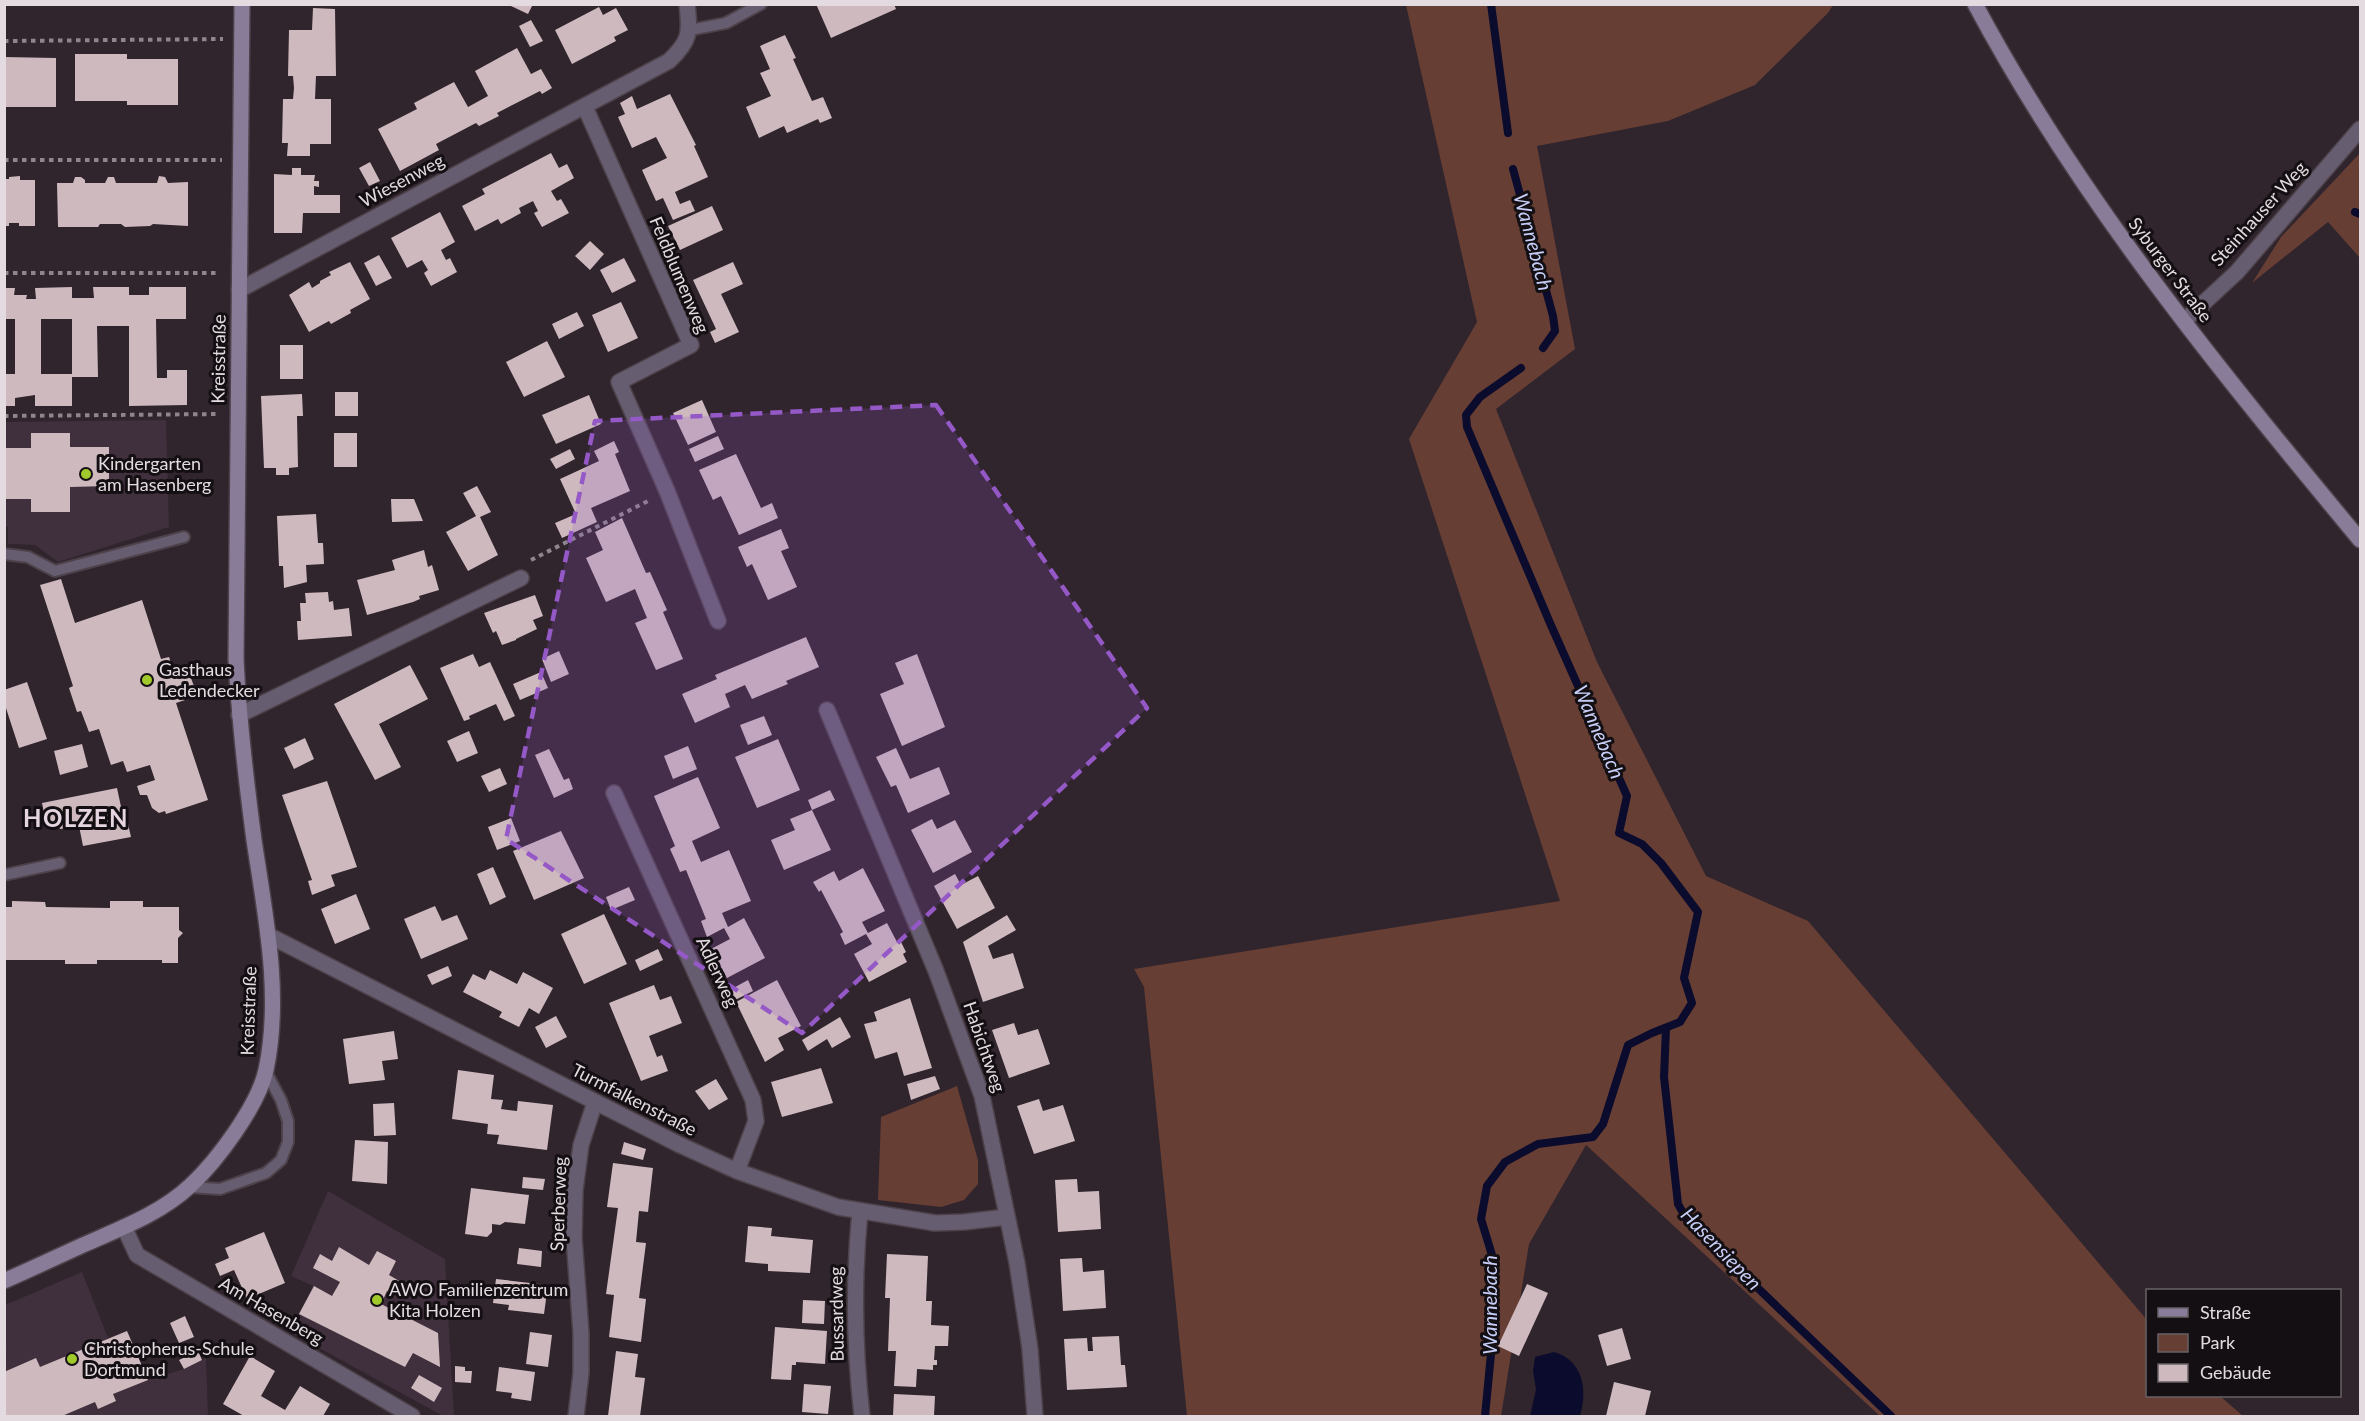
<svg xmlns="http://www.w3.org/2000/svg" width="2365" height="1421" font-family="Lato,sans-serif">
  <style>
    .built { fill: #402f3c }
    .green { fill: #663e34 }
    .water { fill: #0b0b2d }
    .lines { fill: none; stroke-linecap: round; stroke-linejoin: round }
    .stream { stroke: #0b0b2d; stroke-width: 8 }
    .building { fill: #cebabe; fill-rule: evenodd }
    .lane-casing { stroke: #4d414a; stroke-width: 14 }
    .street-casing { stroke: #4d414a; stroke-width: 18 }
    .secondary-casing { stroke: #4d414a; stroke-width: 18 }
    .path { stroke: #8f858c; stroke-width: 4; stroke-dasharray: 4.5 4.5; stroke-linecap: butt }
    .lane { stroke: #665e70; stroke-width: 10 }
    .street { stroke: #665e70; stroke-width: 15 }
    .secondary { stroke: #897c99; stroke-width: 15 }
    .marked { fill: #9558c7; fill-opacity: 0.2; stroke: #9558c7; stroke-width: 4.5; stroke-dasharray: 12 8; stroke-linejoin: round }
    .poi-dot { fill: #a1c92b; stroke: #140f13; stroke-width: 2 }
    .labels { text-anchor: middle; stroke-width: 6; stroke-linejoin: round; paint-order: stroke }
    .street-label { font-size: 18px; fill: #e3dbe0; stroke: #140f13 }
    .poi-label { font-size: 18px; fill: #e3dbe0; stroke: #140f13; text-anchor: start }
    .water-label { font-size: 20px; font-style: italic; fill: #c6cef7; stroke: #140f13 }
    .district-label { font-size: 24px; font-weight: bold; letter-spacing: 1.5px; fill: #e5d5e0; stroke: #140f13 }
  </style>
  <rect width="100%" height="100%" fill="#30242d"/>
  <path class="built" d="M166 420 169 527 58 562 35 545 8 544V527L4 526V422Z
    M328 1191 445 1259 454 1416H443L290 1332 313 1286 291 1276Z
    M82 1272 108 1338 127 1331 148 1380 184 1369 206 1358 208 1416H5V1305Z"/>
  <path class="green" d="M1406 5H1833L1828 13 1755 85 1668 121 1537 146 1575 349 1496 409 1597 662 1706 876 1808 921 2147 1320 2148 1396H2220L2243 1416H1880L1586 1145 1529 1244 1501 1416H1187L1144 987 1134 969 1560 901 1409 439 1477 322Z
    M2360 153V258L2328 222 2252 283 2281 237Z
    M957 1086 978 1160V1184L964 1200 941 1207 878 1200 881 1117Z"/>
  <path class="water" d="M1554 1352C1583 1360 1588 1390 1580 1416H1530L1536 1390 1533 1371 1535 1357Z"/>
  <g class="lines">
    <path class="stream" d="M1491 4 1508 133
      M1513 169 1553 316 1555 331 1543 348
      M2355 212 2360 214
      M1666 1028 1664 1077 1678 1204 1687 1220 1891 1416
      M1485 1416 1494 1323 1492 1255 1481 1219 1487 1186 1505 1162 1538 1144 1593 1137 1603 1124 1628 1045 1652 1033 1680 1022 1692 1003 1684 978 1698 912 1661 863 1642 844 1619 833 1627 796 1550 623 1467 427 1466 415 1480 397 1521 368"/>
  </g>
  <path class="building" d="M512 4H533L528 14 511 6Z
    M816 4H894L896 9 831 38Z
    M599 7 603 15 616 8 628 30 614 37 616 41 572 64 555 30Z
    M313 8 335 9 336 76H316L315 99H331V144H310V156H287L288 143H282L283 99H293L294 88 293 76H288L289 30H312Z
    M531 20 543 41 530 47 519 26Z
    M785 35 796 58 793 59 812 101 823 97 832 118 820 123 818 119 787 133 784 126 759 138 746 107 771 96 760 73 770 69 760 46Z
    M517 48 531 74 541 69 552 88 542 94 540 91 497 113 499 116 479 126 476 123 436 144 439 150 400 171 378 129 417 109 414 103 454 82 468 107 488 96 475 71Z
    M75 54H127V59H178V105H127V101H75Z
    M4 57 56 58V107H4Z
    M670 94 696 145 694 146 708 177 675 192 680 204 690 200 695 211 673 220 663 198 656 201 642 170 667 158 656 137 632 148 618 117 625 114 620 103 632 96 637 109Z
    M551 153 559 168 567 164 574 178 551 191 557 201 561 199 569 213 542 227 534 213 538 211 533 201 519 208 521 213 501 224 498 219 475 231 462 206 485 194 482 189Z
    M370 162 380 181 369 186 359 168Z
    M292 168H301V175H315L314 181H319V187L314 186V195H340V213H303L302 233H274V174L292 175Z
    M20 176V180H35V226H19V223H9V226H4V179H9V177Z
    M159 176 165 177 168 183 188 182V226L153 224 150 226 125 227 121 224H100L98 227H58L57 183H73L75 177H81L85 180V183H105L108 177H114L116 183H157Z
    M712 206 723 230 680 250 668 226Z
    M440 212 455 242 441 250 446 260 450 258 457 272 431 286 424 273 428 270 422 260 407 268 391 238Z
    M590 241 604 254 590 270 575 256Z
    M379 255 392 278 376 286 364 263Z
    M624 258 636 281 612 293 600 270Z
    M350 262 370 299 350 310 351 313 331 324 329 321 309 332 289 295 309 282 312 288 320 283V281L331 275 329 272Z
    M733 262 743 284 721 294 739 332 715 343 710 332 716 329 693 280Z
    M72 287V298H94L93 287H129V295H149V287H186V319H156L157 378H167V370H187V405L129 406V326H97L98 377H72V406H35V395L15 398V406H4V374H15V319H4V288H15L14 295H27L26 299H36L35 288ZM41 319H72V374H41Z
    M621 302 638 338 608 352 592 315Z
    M577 312 584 326 559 339 552 324Z
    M547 341 565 377 524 397 506 362Z
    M280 345H303V379H280Z
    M335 392H358V416H335Z
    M302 394 303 416H297L298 467 289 468V475H276V468H264L261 396Z
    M589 395 601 424 556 444 542 415Z
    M702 400 716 432 688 445 673 413Z
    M31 433H70V447H109V486L70 487V512H31V499H4V448H31Z
    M334 433H357V467H334Z
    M718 436 724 449 695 462 689 449Z
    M614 441 619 452 615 454 630 491 591 508 597 522 562 538 555 523 576 514 560 479 599 461 594 451Z
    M570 449 575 459 556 469 550 459Z
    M736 454 761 508 772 503 778 518 739 535 721 496 713 500 699 470Z
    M477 486 491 512 480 517 498 555 468 571 446 532 476 516 463 493Z
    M391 499H414L423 521 392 522Z
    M316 514 318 543H323L324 564 306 565 307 582 284 588 283 566H279L277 516Z
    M622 518 646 573 650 572 667 610 663 612 683 659 656 670 635 623 647 618 635 589 606 602 586 558 603 550 595 532Z
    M781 529 789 548 781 551 797 587 768 600 752 564 747 567 738 547Z
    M424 550 428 567 432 565 439 590 419 596 420 599 413 602 367 615 357 580 395 570 392 560Z
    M61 579 75 623 142 600 161 659 169 657 176 678 183 676 191 678 196 692 191 698 176 703 208 800 166 814 165 811 159 813 152 808 147 795H140L137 786 155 780 150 765 127 772 123 761 111 765 99 729 89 732 81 711 77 712 69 688 73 686 40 585Z
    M328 592 329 602 333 601 334 610 349 608 352 636 298 640 297 621H301L300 603H306L305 593Z
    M535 595 543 616 533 620 537 629 516 639V640L502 645 496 631 493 633 484 613Z
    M806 637 819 667 786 681 788 684 752 699 745 685 725 694 730 707 695 723 682 694 717 679 715 675Z
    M559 651 569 674 551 682 542 659Z
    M473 654 479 667 490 662 515 716 504 721 496 704 469 716 470 719 464 721 440 668Z
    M917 654 945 727 902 746 880 694 904 684 895 663Z
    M410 665 428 699 379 724 401 767 375 780 334 704Z
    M541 672 548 688 520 700 513 684Z
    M27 682 47 739 19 748 4 702V690Z
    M764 716 772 735 748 745 740 725Z
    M469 731 478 753 457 762 447 741Z
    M305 738 314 759 294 769 284 748Z
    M778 739 800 790 757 808 735 757Z
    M82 744 88 767 60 775 54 751Z
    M688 746 697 769 673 779 664 756Z
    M896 748 910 779 939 767 950 794 908 813 896 785 891 787 876 757Z
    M549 749 564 780 569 778 573 789 554 798 535 755Z
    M500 768 507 784 489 792 481 776Z
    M698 777 720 828 692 841 701 862 729 850 751 901 722 913 728 927 744 918 765 958 727 978 711 949 730 939 724 928 707 937 701 921 706 919 686 870 680 872 675 860 670 849 675 846 654 796Z
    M327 781 357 867 331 875 335 886 312 895 308 881 312 880 282 795Z
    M117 788 123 816 126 815 131 837 83 846 79 826 60 829 59 826 47 828 42 803Z
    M830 790 835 800 812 810 808 800Z
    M812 810 831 850 784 870 771 840 795 830 790 819Z
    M511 818 520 841 497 850 488 827Z
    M932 819 937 829 955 820 972 852 933 873 911 830Z
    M561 831 584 878 534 900 513 851Z
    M493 867 506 897 490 905 477 874Z
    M863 868 885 911 862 922 868 933 887 923 897 942 900 940 906 952 903 954 907 962 869 982 854 954 872 944 866 934 845 945 840 934 843 932 821 890 819 892 813 882 834 871 839 881Z
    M955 874 961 885 978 876 995 908 957 929 934 886Z
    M629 887 635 900 611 910 606 897Z
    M356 894 370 929 335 944 321 909Z
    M12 901 45 902 46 907 110 908V901H143V907H179V930L183 933 178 938V963H162V960H97V964H65V960H4V907H12Z
    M435 906 442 921 457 915 468 939 421 959 404 919Z
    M604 914 627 964 584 984 561 934Z
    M1007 915 1016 930 988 946 993 959 1013 953 1024 988 983 1002 963 942Z
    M658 949 663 960 640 971 635 960Z
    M448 966 452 976 432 985 427 975Z
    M490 970 517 984 523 972 553 988 539 1014 529 1008 519 1027 499 1017 502 1012 463 992 473 974 485 980Z
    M748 980 753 991 733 1001 728 991Z
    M777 980 801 1026 778 1038 784 1050 765 1062 736 1002Z
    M654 985 660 1000 671 996 682 1023 649 1036 657 1057 662 1055 668 1071 641 1081 609 1003Z
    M910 998 932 1068 904 1076 897 1052 875 1059 864 1024 877 1021 874 1012Z
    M556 1016 567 1037 546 1048 535 1027Z
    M840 1017 851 1037 832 1048 827 1039 808 1051 802 1040Z
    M1014 1023 1018 1035 1038 1029 1050 1064 1009 1078 992 1030Z
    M394 1031 398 1059 382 1061 385 1080 349 1084 343 1039Z
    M821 1068 833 1103 782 1117 771 1082Z
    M458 1070 494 1075 491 1099 503 1100 501 1109 517 1111 518 1101 553 1105 547 1150 497 1144 499 1135 487 1134 488 1124 452 1119Z
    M935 1076 940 1089 911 1100 907 1084Z
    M716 1079 728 1099 709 1110 695 1091Z
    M1039 1099 1043 1111 1063 1105 1075 1141 1034 1154 1017 1106Z
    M394 1103 396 1135 374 1136 373 1104Z
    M355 1140 388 1142 387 1184 352 1181Z
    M624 1142 646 1149 643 1160 621 1154Z
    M613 1163 653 1168 648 1212 639 1211 636 1242 646 1243 639 1298 646 1299 641 1342 609 1337 614 1295 606 1294 618 1208 607 1207Z
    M523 1177 545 1179 543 1190 522 1188Z
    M1077 1179 1078 1192 1099 1191 1101 1229 1058 1232 1055 1180Z
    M471 1188 529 1195 525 1224 505 1222 500 1225 492 1224V1232L487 1237 465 1234Z
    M748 1226 772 1228 771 1236 813 1240 810 1273 768 1271V1264L745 1262Z
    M264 1232 285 1283 247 1299 234 1270 220 1276 215 1264 229 1258 225 1248Z
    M339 1247 369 1265 377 1251 396 1261 389 1275 401 1282 395 1295 387 1291 381 1304 438 1333 440 1367 413 1353 405 1367 299 1314 314 1286 332 1296 340 1282 313 1268 320 1254 332 1261Z
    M519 1248 542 1251 541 1267 517 1264Z
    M887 1254 928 1256 926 1301H932L931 1325 949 1326 948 1346H935L934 1360H937V1365H933V1370L917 1369 916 1387 894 1386 896 1351H888L890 1298H885Z
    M1082 1258 1083 1272 1104 1270 1106 1308 1063 1311 1060 1259Z
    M496 1279 548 1285 544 1314 508 1310 509 1305 493 1303Z
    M1527 1284 1548 1293 1519 1356 1498 1346Z
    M803 1300 825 1301 824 1324 802 1323Z
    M185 1316 194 1337 179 1343 170 1323Z
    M775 1327 827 1331 825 1364 796 1362V1365H792L791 1380 771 1379Z
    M1622 1328 1631 1359 1607 1366 1598 1335Z
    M127 1331 148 1380 113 1394 116 1401 98 1409 95 1402 62 1416H4V1372L36 1358 40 1367Z
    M530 1332 552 1335 548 1367 526 1364Z
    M1119 1336 1121 1365H1125L1127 1387 1067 1390 1064 1339 1087 1338 1088 1351H1093L1092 1337Z
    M198 1351 202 1360 184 1369 179 1360Z
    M616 1351 638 1354 635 1377 645 1378 640 1416H608Z
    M250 1356 275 1371 261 1396 285 1410 300 1386 330 1404 323 1416H244L223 1404Z
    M455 1366 465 1367V1371H472L471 1383 455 1382Z
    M499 1367 535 1372 531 1401 511 1398 512 1393 496 1391Z
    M419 1375 442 1388 434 1402 411 1388Z
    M1614 1382 1651 1391 1645 1416H1606Z
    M804 1384 831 1386 828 1414 802 1412Z
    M894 1394 935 1396 934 1416H893Z"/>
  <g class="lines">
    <g class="lane-casing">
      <path id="lane" d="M690 30 726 23 761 4
        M4 554 28 557 55 571 184 537
        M4 875 60 863
        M189 1187 220 1189 266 1173 281 1160 288 1142V1121L281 1100 266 1072"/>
    </g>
    <g class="street-casing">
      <path id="street" d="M585 107 691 345 619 382 667 491 718 621
        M239 290 669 61C691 40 690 33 687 4
        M2184 321 2237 272 2360 129
        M827 710 936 971 982 1096 1017 1263 1030 1349 1035 1416
        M239 715 521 578
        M614 793 753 1100 756 1121 737 1171
        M268 935 678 1144 737 1171 838 1207 935 1223 964 1222 1007 1217
        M860 1211C853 1282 854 1346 862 1416
        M124 1227 137 1255 412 1416
        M576 1416 581 1373V1333L574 1238 575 1190 581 1145 595 1102"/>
    </g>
    <g class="secondary-casing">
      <path id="secondary" d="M1975 4C2079 199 2220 371 2360 540
        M4 1281C31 1269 57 1257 83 1245 119 1229 160 1214 190 1186 217 1161 258 1106 266 1070 282 994 265 914 254 840 246 780 239 720 236 659L242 4"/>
    </g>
    <path class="path" d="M4 41 223 39
      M4 160H222
      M4 273H220
      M4 416 220 414
      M531 560 650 500
      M4 1351 5 1352"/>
    <use href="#lane" class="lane"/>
    <use href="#street" class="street"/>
    <use href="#secondary" class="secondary"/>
  </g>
  <path class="marked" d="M936 405 1147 708 802 1033 506 839 595 421Z"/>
  <g class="poi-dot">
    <circle cx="86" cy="474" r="6"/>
    <circle cx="147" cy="680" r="6"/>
    <circle cx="377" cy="1300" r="6"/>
    <circle cx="72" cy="1359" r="6"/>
  </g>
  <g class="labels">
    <g class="street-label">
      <text transform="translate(402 181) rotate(-28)" y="6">Wiesenweg</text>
      <text transform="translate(2259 214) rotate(-48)" y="6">Steinhauser Weg</text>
      <text transform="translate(2170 270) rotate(53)" y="6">Syburger Straße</text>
      <text transform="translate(679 275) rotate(67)" y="6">Feldblumenweg</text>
      <text transform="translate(219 359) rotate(-89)" y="6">Kreisstraße</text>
      <text transform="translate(717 972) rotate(65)" y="6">Adlerweg</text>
      <text transform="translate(249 1011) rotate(-88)" y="6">Kreisstraße</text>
      <text transform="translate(984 1047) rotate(71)" y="6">Habichtweg</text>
      <text transform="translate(634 1100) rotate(27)" y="6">Turmfalkenstraße</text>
      <text transform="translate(559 1204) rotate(-88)" y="6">Sperberweg</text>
      <text transform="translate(271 1311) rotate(30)" y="6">Am Hasenberg</text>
      <text transform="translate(837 1314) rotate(-91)" y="6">Bussardweg</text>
    </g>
    <g class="poi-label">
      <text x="98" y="470">Kindergarten<tspan x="98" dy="21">am Hasenberg</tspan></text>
      <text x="159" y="676">Gasthaus<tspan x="159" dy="21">Ledendecker</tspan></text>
      <text x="389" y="1296">AWO Familienzentrum<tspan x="389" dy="21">Kita Holzen</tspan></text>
      <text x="84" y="1355">Christopherus-Schule<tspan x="84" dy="21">Dortmund</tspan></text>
    </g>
    <g class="water-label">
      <text transform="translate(1533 242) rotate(75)" y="7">Wannebach</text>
      <text transform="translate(1599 732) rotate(67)" y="7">Wannebach</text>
      <text transform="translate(1721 1249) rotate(46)" y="7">Hasensiepen</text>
      <text transform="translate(1490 1305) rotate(-90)" y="7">Wannebach</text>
    </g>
    <g class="district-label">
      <text x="76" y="827">HOLZEN</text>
    </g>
  </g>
  <rect width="2365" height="1421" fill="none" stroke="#e3dbe0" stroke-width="12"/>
  <rect x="2146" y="1289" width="195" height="108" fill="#140f13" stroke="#676165" stroke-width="1.5"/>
  <rect x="2158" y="1308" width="30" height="9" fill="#897c99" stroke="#676165" stroke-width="1.5"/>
  <text x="2200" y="1319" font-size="18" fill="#e3dbe0">Straße</text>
  <rect x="2158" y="1334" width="30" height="18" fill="#663e34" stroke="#676165" stroke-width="1.5"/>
  <text x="2200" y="1349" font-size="18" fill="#e3dbe0">Park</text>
  <rect x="2158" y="1364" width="30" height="18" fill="#cebabe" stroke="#676165" stroke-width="1.5"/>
  <text x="2200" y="1379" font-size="18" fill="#e3dbe0">Gebäude</text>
</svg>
